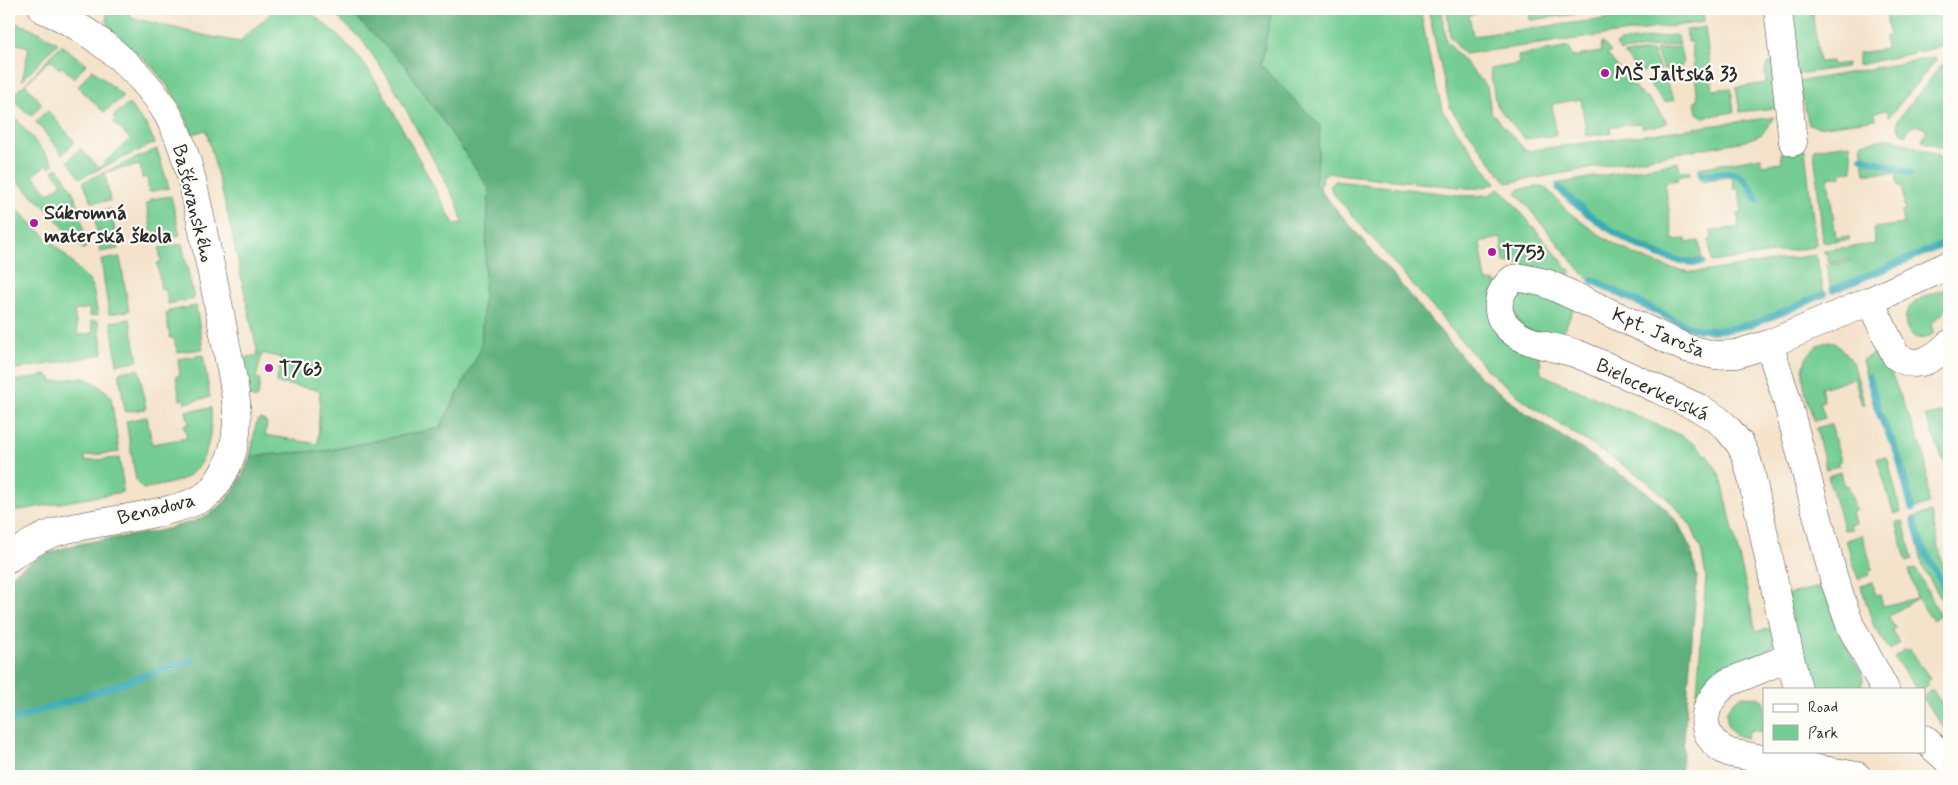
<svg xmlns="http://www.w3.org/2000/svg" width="1958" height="785" font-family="Mynerve,sans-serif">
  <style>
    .green { fill: #74cd93; stroke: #507c5f }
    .forest { fill: #5fb07d; stroke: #456e54 }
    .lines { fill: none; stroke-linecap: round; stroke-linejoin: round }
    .stream { stroke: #3aacb5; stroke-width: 7 }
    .minor-casing { stroke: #494643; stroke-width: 29 }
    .minor { stroke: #fff; stroke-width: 28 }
    .poi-dot { fill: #b5179e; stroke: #fdfcf7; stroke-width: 2 }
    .labels { text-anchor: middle; stroke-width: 4.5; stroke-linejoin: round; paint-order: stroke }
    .poi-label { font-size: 20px; font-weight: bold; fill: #2b2b2b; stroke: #fdfcf7; text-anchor: start }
    .street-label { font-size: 20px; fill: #2b2b2b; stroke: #fdfcf7 }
  </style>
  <rect width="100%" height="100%" fill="#fdfcf7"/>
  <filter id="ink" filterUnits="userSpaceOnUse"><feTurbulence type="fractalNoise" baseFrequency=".02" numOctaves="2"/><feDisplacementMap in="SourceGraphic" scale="10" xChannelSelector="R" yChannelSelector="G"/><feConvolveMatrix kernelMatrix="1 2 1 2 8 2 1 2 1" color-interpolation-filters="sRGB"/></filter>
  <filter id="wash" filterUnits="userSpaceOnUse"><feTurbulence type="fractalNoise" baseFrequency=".0096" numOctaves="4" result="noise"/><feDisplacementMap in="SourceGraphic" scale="20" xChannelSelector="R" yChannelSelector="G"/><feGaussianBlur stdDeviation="1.12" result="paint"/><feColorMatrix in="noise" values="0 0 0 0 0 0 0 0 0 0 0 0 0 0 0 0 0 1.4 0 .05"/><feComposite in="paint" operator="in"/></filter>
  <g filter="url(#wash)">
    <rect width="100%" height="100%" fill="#f4e2c9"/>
    <path class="green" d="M109 9H131L130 17 207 36 241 42C249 28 265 23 273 9L309 10C321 22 335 32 347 44 360 57 371 74 381 89L454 224 463 223 457 203 391 82 362 40 329 9H348L406 67 489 188 481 349 440 428 330 450 250 456C254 444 253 433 257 421L261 419 265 421 267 424 265 435 318 444 320 390 276 383 282 358 262 353 256 378 260 379 258 396 254 399 250 396 243 358 258 355 228 215 206 130 192 134C183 106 165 79 144 59 134 50 115 38 109 27 106 21 106 15 109 9Z
      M1272 9H1420L1431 66 1443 112 1496 183 1481 188H1468L1328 173 1322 176 1320 191 1313 183 1317 171 1320 126 1261 65Z
      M1428 9H1442L1446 41 1487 87 1491 112 1526 151 1774 117 1762 134 1745 141 1507 183 1450 108Z
      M1447 9H1477V14L1469 15 1473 36 1681 9H1703L1704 22 1464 54 1450 37Z
      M1529 9H1576L1577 14 1530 20Z
      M1789 9H1812L1819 62 1832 61 1833 65 1847 63 1846 67 1797 74Z
      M1881 9H1949V45L1858 65V53L1886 49 1885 37 1889 36 1886 11 1881 12Z
      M9 21 31 28 58 43 22 81 29 47 9 42Z
      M1705 27 1713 90 1731 88 1734 112 1703 117 1697 113 1695 101 1698 100 1691 42H1688L1686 30Z
      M1674 35 1677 36 1680 44 1621 51 1617 47V44L1620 42Z
      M1602 42 1611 52 1607 54 1644 98H1648L1667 122 1663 125 1642 128 1640 123 1610 127 1611 133 1587 136 1581 99 1552 104 1556 135 1525 139 1496 105 1490 69 1519 64 1518 56 1569 47 1572 57 1601 52Z
      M61 45 86 64 74 78 62 67 59 69 50 60 25 84 42 104 31 116 10 97 25 84Z
      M1680 47 1683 63 1681 67 1664 70 1655 50Z
      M1652 51 1661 70 1639 72 1624 54Z
      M1949 56V151L1922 141 1927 129 1916 125 1908 130 1906 135 1901 133 1897 125 1898 119Z
      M1935 57 1936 60 1889 117 1887 110 1875 112 1876 119 1818 127 1809 125 1798 82Z
      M1772 61 1776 108 1740 112 1736 88 1766 83C1765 74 1763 66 1772 61Z
      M92 69 122 95V98L104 112 78 87Z
      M1664 78 1675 100 1664 102 1648 83 1649 79Z
      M129 104 147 126 155 143 80 178 68 161 80 148 99 168 130 139 113 122 116 119 113 116Z
      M9 110 54 164 50 168 47 164 33 175 49 194 62 183 53 171 58 168C79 196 81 213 86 246L85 248 83 249 42 204 9 174Z
      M47 110 75 142 62 154 36 122Z
      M1891 138 1937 155V157L1939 158 1940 157 1949 160V241L1831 289 1826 265 1850 261 1849 259 1829 263 1827 254 1824 253V250L1875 244 1874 228 1903 224 1901 211H1905L1902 186H1898L1896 173H1865L1861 143Z
      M1850 144 1853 171 1841 172V176L1828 178 1836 238 1849 236V240L1823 242 1814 149Z
      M157 149 169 188 149 192 147 177 142 178 140 165 105 172 110 201 92 202 83 182Z
      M1805 150 1816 245 1814 247 1712 262 1709 240 1712 239 1711 231 1739 227 1738 214 1742 213 1739 189H1734L1732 176 1701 181 1699 168 1761 157 1762 165 1782 162 1781 153Z
      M1678 162 1680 171 1689 170 1690 174 1677 176 1678 180 1665 182 1673 240 1686 239 1687 243 1699 241 1702 262 1690 263 1679 261 1605 227 1581 210 1555 184Z
      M1336 181 1467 196 1489 195 1500 188 1504 192 1571 272 1564 279 1535 267 1504 262 1501 238 1480 242 1486 281 1496 282 1540 358 1541 374 1680 435C1700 446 1713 459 1722 481L1756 631 1776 628 1775 643 1768 649 1718 676 1696 706 1706 577 1701 549 1691 526 1674 505 1647 481 1526 402 1486 369 1332 192 1330 184Z
      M1543 186C1553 194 1561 205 1570 213 1603 240 1658 273 1701 272L1814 255 1817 258 1824 293C1782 310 1734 339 1688 326L1592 280 1591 281 1585 276 1516 193 1519 189Z
      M171 196 180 235 158 240 153 239 146 203 151 202V199Z
      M9 202 63 253 92 284 98 315 90 316 89 308 74 311 78 335 93 333 91 321H98L103 350 102 354 62 362 9 370V254L15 253 9 215Z
      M111 209 118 249 100 252 94 212Z
      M182 244 194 299 168 304 166 289H161L157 263 161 262 159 248Z
      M120 257 129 311 109 314 101 260Z
      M1949 288V307L1931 324 1934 333C1912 351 1895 319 1913 304 1922 295 1937 292 1949 288Z
      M1522 290H1528L1574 308 1562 335 1534 332 1524 329 1510 308 1516 294Z
      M196 306 203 349 177 352 174 338H170L166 314H169V311Z
      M130 319 138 361 117 364 111 322Z
      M1829 341 1835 342 1853 362 1865 405H1862L1854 378 1821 388 1824 401 1820 402 1825 418 1814 421C1805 392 1789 354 1829 341Z
      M1881 349 1925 456 1929 504 1910 510 1896 456 1876 413 1862 360Z
      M203 355 210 397 185 403 184 399 180 400 176 376 180 375 178 359Z
      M139 369 146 409 125 412 119 372Z
      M47 375 51 378 52 382 81 377 95 383 107 392 111 397 119 452 85 456V461L119 458 123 483 122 492 9 512V382Z
      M211 408C212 432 209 464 185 478 173 484 156 486 143 489L136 480 126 421 147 417 152 444 187 438 184 425 189 424 186 411Z
      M1946 412 1949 419V470L1943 460 1925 416Z
      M1827 425H1831L1841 461 1837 462 1839 466 1826 469 1816 428Z
      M1887 457 1901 512 1894 514 1877 458Z
      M1840 472 1844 486 1848 485 1856 511 1852 512 1855 523 1850 525 1852 529 1844 530 1828 476Z
      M1931 512 1949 591 1948 611 1924 569 1911 518Z
      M1903 521 1913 560 1907 562 1896 522Z
      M1862 535 1873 570 1869 571 1870 575 1858 579 1846 540Z
      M1916 569 1940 615 1933 621 1917 598 1888 617 1895 628 1892 631 1900 643 1890 650 1874 627 1861 586 1872 582 1876 596 1880 595 1883 606 1917 598 1909 570Z
      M1824 586 1839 633 1861 672 1863 680 1860 689H1817L1809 685 1785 595Z
      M1905 649 1906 651 1910 649 1930 679 1927 682 1929 684 1923 689H1916L1894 657Z
      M1932 689 1941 702 1944 700 1949 707V735L1924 700V696Z
      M1743 696 1757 697 1764 700V732L1750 730 1747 738 1735 735 1728 726 1726 712 1732 703Z"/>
    <path class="forest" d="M348 9H1272L1261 65 1320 126 1317 171 1314 183 1478 375 1526 413 1643 489 1662 505 1678 523 1691 549 1697 577 1681 776H9V579L11 576C63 533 118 544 177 526 187 523 197 521 206 516 229 503 242 480 250 456L330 450 440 428 481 349 489 188 406 67Z"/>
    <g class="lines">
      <path class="stream" d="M1862 157 1910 173
        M1701 174C1733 173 1742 166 1757 200
        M1559 188C1588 219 1658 267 1702 262
        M1592 280 1689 327C1735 340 1783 311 1824 294
        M1833 290 1949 242
        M1869 377 1879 413 1898 455 1912 509
        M1914 520 1921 545 1949 595
        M9 721 192 660"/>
    </g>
  </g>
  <g filter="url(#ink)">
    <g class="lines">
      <g class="minor-casing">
        <path id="minor" d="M1778 9 1793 142
          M1949 265 1870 301 1896 356C1917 371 1933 359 1949 344
          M1769 344 1786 397 1834 579 1850 625 1885 689
          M9 558C25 547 41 536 60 531 93 521 188 514 209 493 224 477 234 454 236 433 240 399 229 363 223 329 217 295 209 261 202 226 194 189 187 149 168 115 142 70 90 28 43 9
          M1790 657 1727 683C1700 703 1695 738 1730 753L1857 776
          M1798 689 1790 657 1751 474 1745 454 1740 444 1727 428 1717 419 1699 408C1659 390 1618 370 1577 354 1556 346 1530 346 1512 331 1493 316 1495 294 1513 279L1522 278 1546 283 1686 348 1714 355 1736 354 1769 344 1870 301
          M1924 739 1949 761"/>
      </g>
      <use href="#minor" class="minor"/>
    </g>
  </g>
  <g class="poi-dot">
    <circle cx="1605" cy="73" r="5"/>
    <circle cx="34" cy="223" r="5"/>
    <circle cx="1492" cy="252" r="5"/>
    <circle cx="269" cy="368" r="5"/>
  </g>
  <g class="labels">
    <g class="poi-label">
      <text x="1615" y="80">MŠ Jaltská 33</text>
      <text x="44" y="219">Súkromná<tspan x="44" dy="23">materská škola</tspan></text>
      <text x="1502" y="259">T753</text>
      <text x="279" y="375">T763</text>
    </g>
    <g class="street-label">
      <text transform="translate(194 203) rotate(76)" y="7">Bašťovanského</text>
      <text transform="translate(1659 332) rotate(23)" y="7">Kpt. Jaroša</text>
      <text transform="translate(1653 389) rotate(25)" y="7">Bielocerkevská</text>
      <text transform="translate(156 508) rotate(-14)" y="7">Benadova</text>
    </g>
  </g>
  <rect width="1958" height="785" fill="none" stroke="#fdfcf7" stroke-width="30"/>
  <rect x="1763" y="688" width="162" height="65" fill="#fdfcf7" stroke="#a9a8a5"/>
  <rect x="1773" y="704" width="25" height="8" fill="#ffffff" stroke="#a9a8a5"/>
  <text x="1808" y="712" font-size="15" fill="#2b2b2b">Road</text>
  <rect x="1773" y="725" width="25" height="15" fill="#74cd93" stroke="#a9a8a5"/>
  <text x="1808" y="738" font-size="15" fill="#2b2b2b">Park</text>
</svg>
